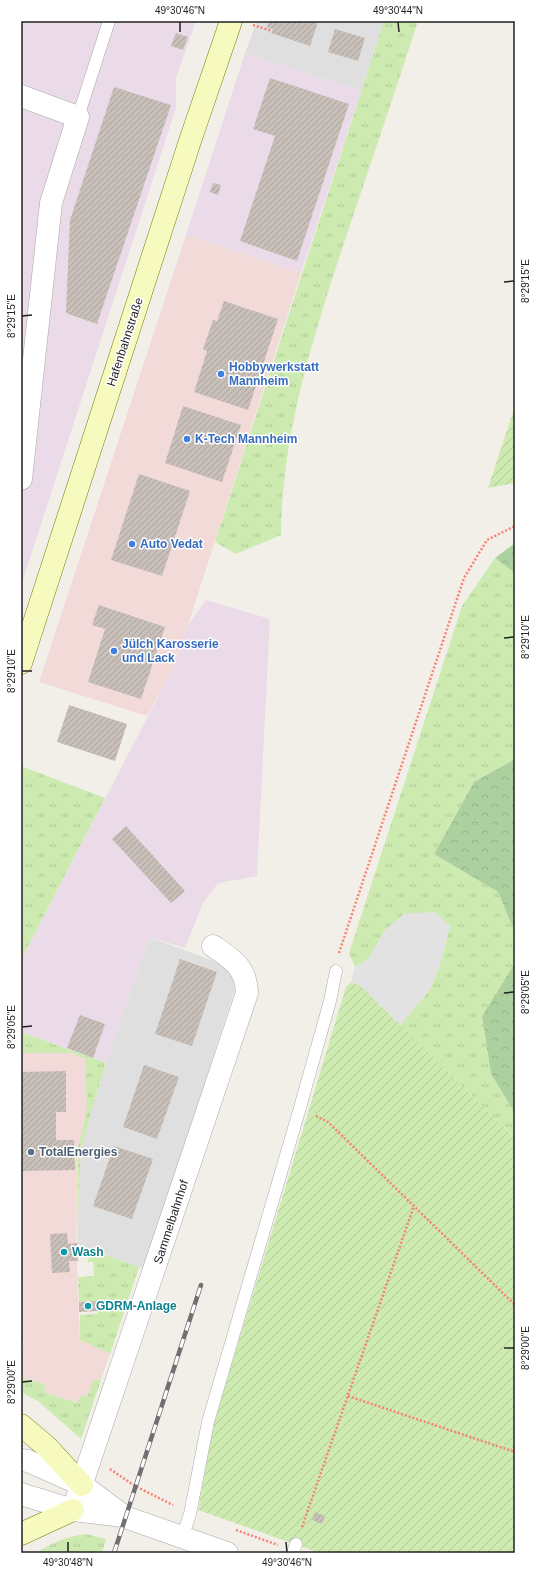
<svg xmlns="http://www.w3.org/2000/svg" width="536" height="1574" font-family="Arial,sans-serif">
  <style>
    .residential { fill: #e0dfdf }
    .commercial { fill: #f2dad9 }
    .industrial { fill: #ebdbe8 }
    .grass { fill: url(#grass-tufts) }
    .forest { fill: url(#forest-crowns) }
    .garden { fill: url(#garden-furrows) }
    .parking { fill: #e2e2e2 }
    .building { fill: url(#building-hatch) }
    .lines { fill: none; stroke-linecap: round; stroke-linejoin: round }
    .service-casing { stroke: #a9a9a9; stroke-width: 13 }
    .minor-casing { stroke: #a9a9a9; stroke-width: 23 }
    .secondary-casing { stroke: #707d05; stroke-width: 23 }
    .path { stroke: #fa8072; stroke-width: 2.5; stroke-dasharray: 2 2; stroke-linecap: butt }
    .service { stroke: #fff; stroke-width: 12 }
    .minor { stroke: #fff; stroke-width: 22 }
    .secondary { stroke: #f7fabf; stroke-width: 22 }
    .rail-casing { stroke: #707070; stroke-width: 4.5 }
    .rail { stroke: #fff; stroke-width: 3; stroke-dasharray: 9; stroke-linecap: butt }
    .ticks { fill: none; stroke: #222; stroke-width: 1.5 }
    .shop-dot { fill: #3f7fe0; stroke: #fff; stroke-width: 1.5 }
    .service-dot { fill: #5c6f8a; stroke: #fff; stroke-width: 1.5 }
    .culture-dot { fill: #0f9aa8; stroke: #fff; stroke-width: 1.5 }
    .labels { text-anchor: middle; stroke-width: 3; stroke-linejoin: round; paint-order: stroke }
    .street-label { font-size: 12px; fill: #222; stroke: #fff }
    .shop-label { font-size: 12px; font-weight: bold; fill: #366cbe; stroke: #fff; text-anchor: start }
    .service-label { font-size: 12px; font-weight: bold; fill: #4e5e75; stroke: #fff; text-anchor: start }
    .culture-label { font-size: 12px; font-weight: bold; fill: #0d838f; stroke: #fff; text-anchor: start }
    .neatline { fill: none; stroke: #222; stroke-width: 1.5 }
    .ticks-label { font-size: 10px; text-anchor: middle; fill: #222 }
  </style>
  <defs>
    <pattern id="grass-tufts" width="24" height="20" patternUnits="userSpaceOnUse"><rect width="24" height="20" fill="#cdebb0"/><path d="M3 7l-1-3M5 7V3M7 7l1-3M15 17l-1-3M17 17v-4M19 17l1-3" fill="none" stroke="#b0c997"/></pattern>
    <pattern id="forest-crowns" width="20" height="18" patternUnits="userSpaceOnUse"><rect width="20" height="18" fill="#add19e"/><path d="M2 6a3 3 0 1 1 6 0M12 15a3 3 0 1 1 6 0" fill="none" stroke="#95b388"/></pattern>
    <pattern id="garden-furrows" width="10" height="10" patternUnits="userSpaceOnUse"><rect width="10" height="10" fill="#cdebb0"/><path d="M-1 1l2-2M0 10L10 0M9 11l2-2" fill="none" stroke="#b0c997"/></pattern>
    <pattern id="building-hatch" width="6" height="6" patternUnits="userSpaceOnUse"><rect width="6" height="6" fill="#c7bfb8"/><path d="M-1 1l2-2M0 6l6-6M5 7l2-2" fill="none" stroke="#aba49e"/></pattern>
  </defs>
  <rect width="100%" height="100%" fill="#f2efe9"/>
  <path class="residential" d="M257 21H384L361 91 245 53Z
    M149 937 241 971 144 1269 77 1244 81 1147 106 1063Z"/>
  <path class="commercial" d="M186 235 301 273 188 625 173 668 147 716 39 682Z
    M21 1053H73L85 1059 87 1110 78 1147 76 1243 80 1340 110 1354 101 1380 98 1379 87 1397 77 1403 44 1392 46 1385 21 1377V1354L24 1341H21Z"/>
  <path class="industrial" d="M21 21H196L176 78V108L21 586Z
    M245 53 361 91 301 273 186 235Z
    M206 600 270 619 257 876 218 883 203 903 185 948 149 937 106 1063 21 1032V960L173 668 188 625Z"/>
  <path class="grass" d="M384 21H418C395 93 370 165 346 237 314 334 282 432 281 535L236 554 215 542Z
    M495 558 515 573V759L474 782 434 854 498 892 515 933V963L482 1016 491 1074 515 1113V1138L400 1025 429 991 439 968 450 926 385 930 369 958 355 967 349 953 462 606Z
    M21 766 105 798 21 960Z
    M21 1032 106 1063 81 1147 77 1243 78 1147 87 1110 85 1059 73 1053H21Z
    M92 1250 139 1267 110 1354 80 1340V1315L98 1314 97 1301 79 1302 78 1277 94 1276 93 1262H87Z
    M21 1377 46 1385 44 1392 77 1403 80 1395 87 1397 93 1381 95 1379 101 1380 81 1439 38 1401 21 1392Z
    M86 1534 106 1539 102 1553H37C52 1542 68 1536 86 1534Z"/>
  <path class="forest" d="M515 543V573L495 558Z
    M515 759V933L498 892 434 854 474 782Z
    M515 963V1113L491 1074 482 1016Z"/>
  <path class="garden" d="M515 406V483L488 488Z
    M351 982 360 985 515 1138V1553H320L198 1510 214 1423 346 987Z"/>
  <path class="parking" d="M435 912 450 926 439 968 429 991 400 1025 360 985 351 982 355 967 369 958 385 930 404 914Z"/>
  <path class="building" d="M269 21H315L318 22 310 46 271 33 273 29 267 28Z
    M335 29 365 38 358 61 328 52Z
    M176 33 188 37 183 50 171 46Z
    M270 78 349 104 297 261 240 241 275 136 253 129Z
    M114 87 171 105 97 324 66 313 70 220Z
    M213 183 221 185 218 195 210 192Z
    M224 301 278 319 248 410 194 392 207 351 203 349 213 320 217 321Z
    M183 406 241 425 222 482 165 463Z
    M139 474 190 491 162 576 111 560Z
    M99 605 165 627 141 699 88 682 105 629 92 625Z
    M69 705 127 724 115 761 57 742Z
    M126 826 185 891 171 903 112 839Z
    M180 959 217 972 192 1046 155 1034Z
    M80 1015 105 1024 93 1058 67 1048Z
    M144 1065 179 1077 157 1139 123 1127Z
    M66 1071V1112H56V1140H74L75 1170 21 1171V1072Z
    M114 1146 153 1159 132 1219 93 1206Z
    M67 1233 68 1244 77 1243 78 1261H69L70 1272 52 1273 50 1234Z
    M97 1301 98 1311 79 1312V1302Z
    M315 1512 325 1516 322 1524 312 1520Z"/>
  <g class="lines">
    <g class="service-casing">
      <path id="service" d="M78 117 109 21
        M182 1538 190 1514 208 1422 299 1111 330 1001 336 971
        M293 1553 296 1544"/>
    </g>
    <g class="minor-casing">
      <path id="minor" d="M21 96 78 117 51 203 21 479
        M21 1460 28 1461 82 1485 125 1517 227 1553
        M21 1494 73 1510 123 1516
        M73 1510 247 993C246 967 232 959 213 946"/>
    </g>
    <g class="secondary-casing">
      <path id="secondary" d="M21 663 190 141 231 21
        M21 1425 47 1447 82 1485
        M21 1534 73 1510"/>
    </g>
    <path class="path" d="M253 25 272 31
      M339 953 464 578 487 540 515 526
      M316 1116 328 1122 515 1305
      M348 1396 515 1452
      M110 1469 135 1486 173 1505
      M302 1527 414 1206
      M236 1530 278 1545"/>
    <use href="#service" class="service"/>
    <use href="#minor" class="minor"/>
    <use href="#secondary" class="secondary"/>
    <g class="rail-casing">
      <path id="rail" d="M114 1553 201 1285"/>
    </g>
    <use href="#rail" class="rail"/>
  </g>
  <path class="ticks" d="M180 22V32M398 22 399 32M504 282 514 281M22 316 32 315M504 638 514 637M22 671H32M504 993 514 992M22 1027 32 1026M504 1348H514M22 1382 32 1381M68 1542V1552M286 1542 287 1552"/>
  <g class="shop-dot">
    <circle cx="221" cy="374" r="4"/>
    <circle cx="187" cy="439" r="4"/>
    <circle cx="132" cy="544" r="4"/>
    <circle cx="114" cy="651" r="4"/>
  </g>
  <circle class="service-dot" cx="31" cy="1152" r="4"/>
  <g class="culture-dot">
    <circle cx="64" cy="1252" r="4"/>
    <circle cx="88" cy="1306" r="4"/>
  </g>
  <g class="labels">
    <g class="street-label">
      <text transform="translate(125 342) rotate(-72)" y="4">Hafenbahnstraße</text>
      <text transform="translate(171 1222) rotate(-72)" y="4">Sammelbahnhof</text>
    </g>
    <g class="shop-label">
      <text x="229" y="371">Hobbywerkstatt<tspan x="229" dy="14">Mannheim</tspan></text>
      <text x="195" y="443">K-Tech Mannheim</text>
      <text x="140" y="548">Auto Vedat</text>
      <text x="122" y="648">Jülch Karosserie<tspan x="122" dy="14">und Lack</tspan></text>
    </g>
    <g class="service-label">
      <text x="39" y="1156">TotalEnergies</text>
    </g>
    <g class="culture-label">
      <text x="72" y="1256">Wash</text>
      <text x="96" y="1310">GDRM-Anlage</text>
    </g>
  </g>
  <rect width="536" height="1574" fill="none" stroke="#ffffff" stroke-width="44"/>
  <rect x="22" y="22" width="492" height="1530" class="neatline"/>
  <g class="ticks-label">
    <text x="180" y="14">49°30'46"N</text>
    <text x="398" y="14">49°30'44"N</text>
    <text transform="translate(525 281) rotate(-90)" y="4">8°29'15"E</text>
    <text transform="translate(11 316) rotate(-90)" y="4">8°29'15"E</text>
    <text transform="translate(525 637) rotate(-90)" y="4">8°29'10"E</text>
    <text transform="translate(11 671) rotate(-90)" y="4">8°29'10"E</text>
    <text transform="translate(525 992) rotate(-90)" y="4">8°29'05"E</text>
    <text transform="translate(11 1027) rotate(-90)" y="4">8°29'05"E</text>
    <text transform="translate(525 1348) rotate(-90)" y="4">8°29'00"E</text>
    <text transform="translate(11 1382) rotate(-90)" y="4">8°29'00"E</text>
    <text x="68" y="1566">49°30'48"N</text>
    <text x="287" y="1566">49°30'46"N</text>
  </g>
</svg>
